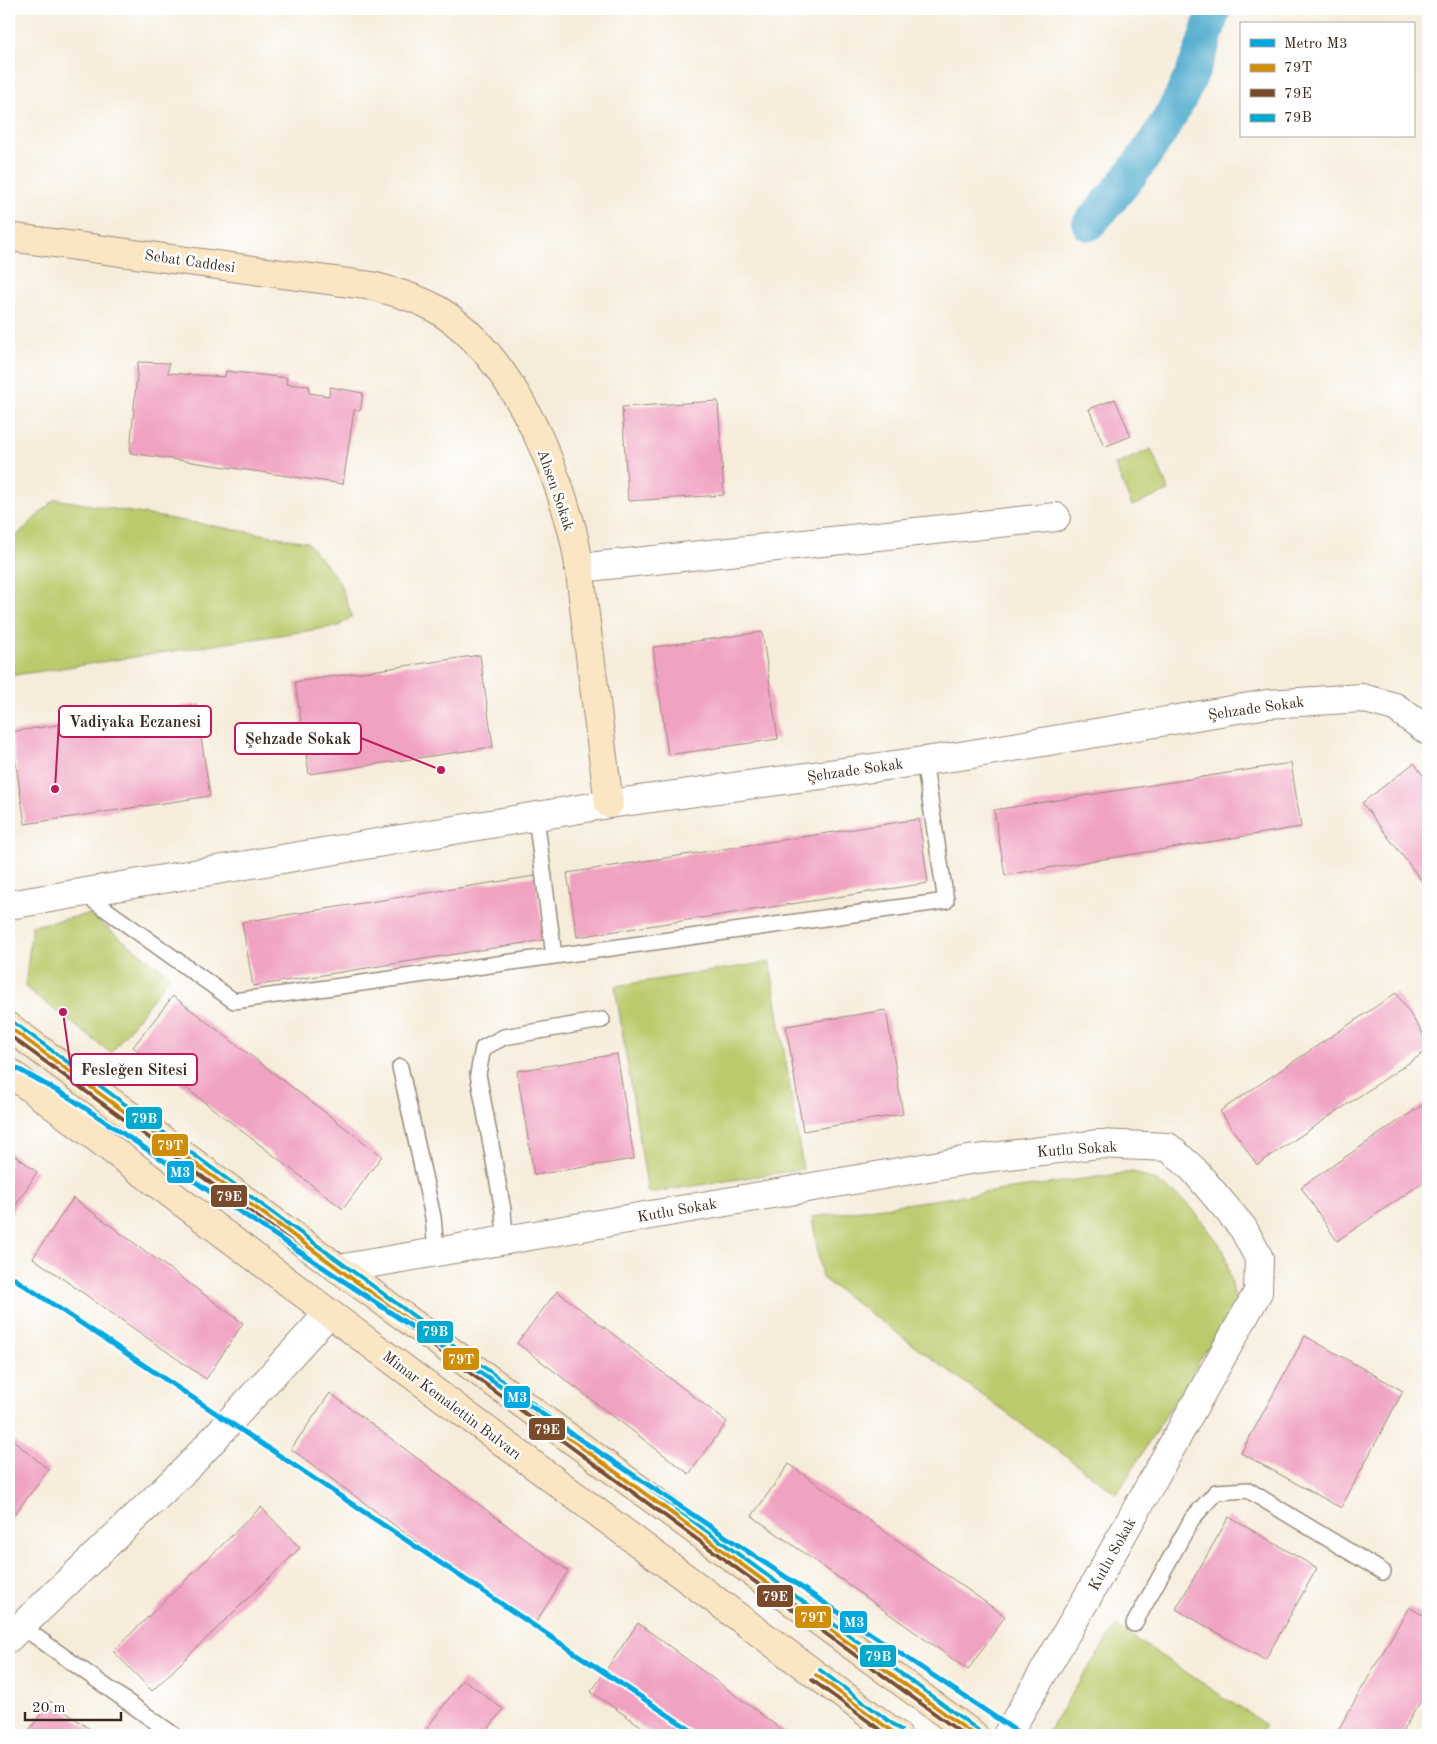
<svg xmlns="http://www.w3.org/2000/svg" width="1437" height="1744" font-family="'Old Standard TT',serif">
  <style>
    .green { fill: #bbca6c; stroke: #7b7a45 }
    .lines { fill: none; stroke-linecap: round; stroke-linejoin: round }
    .canal { stroke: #4eaacc; stroke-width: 34 }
    .building { fill: #f0a2c1 }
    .lane-casing { stroke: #988b7c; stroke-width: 18 }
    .street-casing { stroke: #988b7c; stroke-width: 30 }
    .secondary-casing { stroke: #988b7c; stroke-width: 30 }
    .lane { stroke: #fff; stroke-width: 15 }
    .street { stroke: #fff; stroke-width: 28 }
    .secondary { stroke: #fbe6c4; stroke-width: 28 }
    .bus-1-casing { stroke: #fff; stroke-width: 8 }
    .bus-2-casing { stroke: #fff; stroke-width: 8 }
    .bus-3-casing { stroke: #fff; stroke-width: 8 }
    .bus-1 { stroke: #d18d06; stroke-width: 4 }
    .bus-2 { stroke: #7a4b2a; stroke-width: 4 }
    .bus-3 { stroke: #00a9ce; stroke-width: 4 }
    .metro-1-casing { stroke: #fff; stroke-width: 9 }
    .metro-1 { stroke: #00a8e1; stroke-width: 5 }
    .labels { text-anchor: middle; stroke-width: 5; stroke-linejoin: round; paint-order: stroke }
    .street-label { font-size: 15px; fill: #3b2a1e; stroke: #fff }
    .leader { fill: none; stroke: #c2185b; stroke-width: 2 }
    .callout-dot { fill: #c2185b; stroke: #fff; stroke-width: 2 }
    .callout { fill: #fff; stroke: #c2185b; stroke-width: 2 }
    .callout-label { font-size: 16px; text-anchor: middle; font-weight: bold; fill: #3b2a1e }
    .line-badge { stroke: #fff; stroke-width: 2 }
    .badge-label { font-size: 14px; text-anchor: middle; font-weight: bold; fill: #fff }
  </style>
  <rect width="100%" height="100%" fill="#fff"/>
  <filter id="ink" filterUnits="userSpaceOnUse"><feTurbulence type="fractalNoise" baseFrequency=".02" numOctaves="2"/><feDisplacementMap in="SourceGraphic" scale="10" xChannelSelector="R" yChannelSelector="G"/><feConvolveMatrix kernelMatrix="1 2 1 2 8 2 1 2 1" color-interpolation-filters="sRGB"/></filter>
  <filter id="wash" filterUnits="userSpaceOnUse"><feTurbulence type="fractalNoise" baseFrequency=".0096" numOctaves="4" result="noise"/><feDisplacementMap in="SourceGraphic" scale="20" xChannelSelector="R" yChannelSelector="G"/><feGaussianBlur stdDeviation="1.12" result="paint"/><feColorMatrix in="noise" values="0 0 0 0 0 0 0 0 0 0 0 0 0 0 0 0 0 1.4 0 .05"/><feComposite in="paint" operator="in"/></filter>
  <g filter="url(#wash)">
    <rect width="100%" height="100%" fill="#f6ecda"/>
    <path class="green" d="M1151 449 1169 491 1132 506 1115 465Z
      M55 499 307 542 339 581 352 616 339 626 9 676V543Z
      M89 914 170 976 111 1053 25 987 32 926Z
      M770 962 803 1169 648 1193 615 986Z
      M1133 1172 1159 1182 1190 1206 1224 1250 1236 1302 1117 1494 822 1278 812 1217Z
      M1116 1626 1266 1725 1260 1735H1045Z"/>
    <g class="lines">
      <path class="canal" d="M1089 224C1132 177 1177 117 1199 56 1205 41 1209 24 1214 9"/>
    </g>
    <g id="blocks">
      <path class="building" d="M138 362 169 363 168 373 225 377 226 371 287 378 286 384 309 386V393L329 396 330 387 363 393 360 411 354 410 343 484 130 453Z
        M1115 399 1131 436 1104 447 1089 409Z
        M718 401 724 495 628 501 622 407Z
        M762 632 778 739 668 755 653 647Z
        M480 655 493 747 309 774 295 682Z
        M196 704 210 796 25 824 11 732Z
        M1291 763 1301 827 1005 875 994 810Z
        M1414 763 1428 782V889L1362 803Z
        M919 819 928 883 577 937 567 873Z
        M535 876 544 940 253 986 242 922Z
        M1396 993 1428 1041V1050L1257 1165 1220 1111Z
        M173 996 382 1156 343 1209 133 1047Z
        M886 1010 903 1114 803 1131 786 1026Z
        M617 1054 634 1159 534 1175 517 1071Z
        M1428 1101V1179L1337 1241 1301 1187Z
        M9 1151 37 1172 9 1216Z
        M73 1198 243 1323 206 1379 33 1258Z
        M557 1291 727 1422 689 1474 517 1343Z
        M1305 1336 1403 1391 1341 1508 1241 1453Z
        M330 1393 568 1571 533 1627 291 1449Z
        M9 1437 49 1470 9 1521Z
        M789 1464 1005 1616 968 1670 752 1516Z
        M261 1507 300 1548 152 1691 113 1651Z
        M1229 1517 1317 1568 1265 1660 1176 1609Z
        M1409 1607 1428 1618V1687L1420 1702 1400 1735H1335Z
        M638 1623 789 1735H654L591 1692Z
        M463 1679 503 1709 484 1735H422Z
        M50 1701 98 1735H26Z"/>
    </g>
  </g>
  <g filter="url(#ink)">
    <use href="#blocks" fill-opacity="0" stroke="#988b7c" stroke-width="1"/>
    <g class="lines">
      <g class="lane-casing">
        <path id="lane" d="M536 817 554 956
          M83 893 234 1001 946 901 924 761
          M400 1067 433 1217 436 1252
          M505 1240 503 1210 478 1074 483 1048 504 1037 602 1020
          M1134 1624 1192 1519 1216 1492 1248 1490 1383 1572
          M21 1626 174 1735"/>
      </g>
      <g class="street-casing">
        <path id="street" d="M579 568 1056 517
          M9 905 609 804 960 756 1267 704 1362 698 1395 707 1428 731
          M338 1269 969 1160 1098 1144 1168 1147 1193 1169 1243 1228 1259 1258 1258 1292 1088 1596 1007 1735
          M9 1638 189 1466 329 1313"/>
      </g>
      <g class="secondary-casing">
        <path id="secondary" d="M9 237 372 286C392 291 411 296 429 305 502 343 547 444 569 519 580 555 582 594 587 631 594 689 602 747 609 804
          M9 1027 974 1735
          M9 1072 329 1313 897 1735"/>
      </g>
      <use href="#lane" class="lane"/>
      <use href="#street" class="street"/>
      <use href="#secondary" class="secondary"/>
      <g class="bus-1-casing">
        <path id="bus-1" d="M9 1027 974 1735
          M816 1675 897 1735"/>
      </g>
      <g class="bus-2-casing">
        <path id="bus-2" d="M9 1035 964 1735
          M812 1680 887 1735"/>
      </g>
      <g class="bus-3-casing">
        <path id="bus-3" d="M13 1022 978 1730
          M820 1670 901 1730"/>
      </g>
      <use href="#bus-1" class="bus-1"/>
      <use href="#bus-2" class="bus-2"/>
      <use href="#bus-3" class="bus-3"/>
      <g class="metro-1-casing">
        <path id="metro-1" d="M9 1064 70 1098 1022 1735
          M9 1275 698 1735"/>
      </g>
      <use href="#metro-1" class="metro-1"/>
    </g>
  </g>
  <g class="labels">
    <g class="street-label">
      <text transform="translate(190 261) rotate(8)" y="5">Sebat Caddesi</text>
      <text transform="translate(556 490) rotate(71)" y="5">Ahsen Sokak</text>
      <text transform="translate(1256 708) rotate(-8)" y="5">Şehzade Sokak</text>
      <text transform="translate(855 770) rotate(-8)" y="5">Şehzade Sokak</text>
      <text transform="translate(1077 1149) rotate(-4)" y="5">Kutlu Sokak</text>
      <text transform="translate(677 1210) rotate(-10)" y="5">Kutlu Sokak</text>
      <text transform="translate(452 1405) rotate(37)" y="5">Mimar Kemalettin Bulvarı</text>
      <text transform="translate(1112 1554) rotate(-61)" y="5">Kutlu Sokak</text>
    </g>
  </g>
  <path class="leader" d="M55 789L59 721M441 770L361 738M63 1012L71 1069"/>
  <g class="callout-dot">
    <circle cx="55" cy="789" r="5"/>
    <circle cx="441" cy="770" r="5"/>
    <circle cx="63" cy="1012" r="5"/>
  </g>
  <g class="callout">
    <rect x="59" y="706" width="152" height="31" rx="5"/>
    <rect x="235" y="723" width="126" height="31" rx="5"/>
    <rect x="71" y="1054" width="126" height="31" rx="5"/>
  </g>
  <g class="callout-label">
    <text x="135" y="727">Vadiyaka Eczanesi</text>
    <text x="298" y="744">Şehzade Sokak</text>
    <text x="134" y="1075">Fesleğen Sitesi</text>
  </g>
  <g class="line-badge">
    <rect x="125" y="1106" width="38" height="24" rx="5" fill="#00a9ce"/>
    <rect x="151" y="1133" width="38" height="24" rx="5" fill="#d18d06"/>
    <rect x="166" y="1160" width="29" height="24" rx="5" fill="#00a8e1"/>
    <rect x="210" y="1184" width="38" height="24" rx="5" fill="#7a4b2a"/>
    <rect x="416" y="1320" width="38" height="24" rx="5" fill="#00a9ce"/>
    <rect x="442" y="1347" width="38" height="24" rx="5" fill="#d18d06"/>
    <rect x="503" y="1385" width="28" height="24" rx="5" fill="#00a8e1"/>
    <rect x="528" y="1417" width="38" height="24" rx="5" fill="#7a4b2a"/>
    <rect x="756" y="1584" width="38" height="24" rx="5" fill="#7a4b2a"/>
    <rect x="794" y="1605" width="38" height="24" rx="5" fill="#d18d06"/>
    <rect x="839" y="1610" width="29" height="24" rx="5" fill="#00a8e1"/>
    <rect x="859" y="1644" width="38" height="24" rx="5" fill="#00a9ce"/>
  </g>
  <g class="badge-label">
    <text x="144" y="1123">79B</text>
    <text x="170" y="1150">79T</text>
    <text x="180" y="1177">M3</text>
    <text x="229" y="1201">79E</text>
    <text x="435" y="1336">79B</text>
    <text x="461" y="1364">79T</text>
    <text x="517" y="1402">M3</text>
    <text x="547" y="1434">79E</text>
    <text x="775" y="1601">79E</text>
    <text x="813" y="1622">79T</text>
    <text x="854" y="1627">M3</text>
    <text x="878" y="1661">79B</text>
  </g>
  <rect width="1437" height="1744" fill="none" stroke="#fff" stroke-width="30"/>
  <rect x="1240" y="22" width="175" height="115" fill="#ffffff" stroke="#b1aaa5"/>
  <rect x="1250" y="39" width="25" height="8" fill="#00a8e1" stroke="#b1aaa5"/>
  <text x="1284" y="48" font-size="15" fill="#3b2a1e">Metro M3</text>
  <rect x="1250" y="64" width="25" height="8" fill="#d18d06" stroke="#b1aaa5"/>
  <text x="1284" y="72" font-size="15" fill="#3b2a1e">79T</text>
  <rect x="1250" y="89" width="25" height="8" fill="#7a4b2a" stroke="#b1aaa5"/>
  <text x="1284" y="98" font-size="15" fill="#3b2a1e">79E</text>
  <rect x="1250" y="114" width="25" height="8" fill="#00a9ce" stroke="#b1aaa5"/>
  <text x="1284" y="122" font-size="15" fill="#3b2a1e">79B</text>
  <path d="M25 1712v8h96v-8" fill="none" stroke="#3b2a1e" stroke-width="2.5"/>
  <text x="32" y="1712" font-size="15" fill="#3b2a1e" stroke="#ffffff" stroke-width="4" paint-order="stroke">20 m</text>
</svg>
